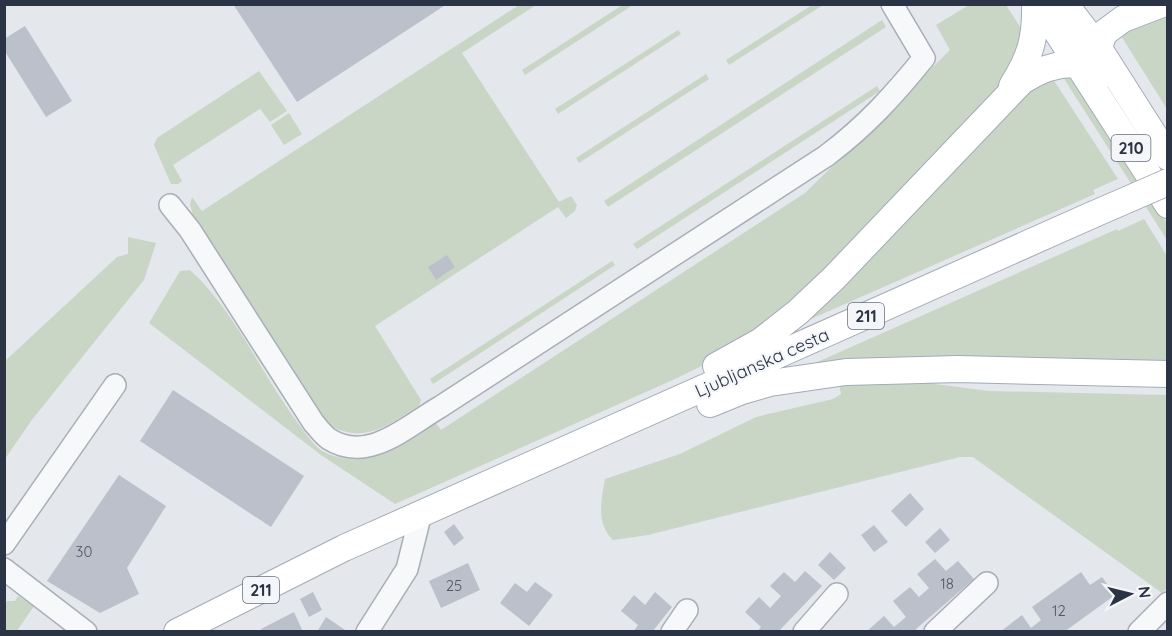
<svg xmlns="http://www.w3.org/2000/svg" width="1172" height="636" font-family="Quicksand,sans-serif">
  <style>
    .green { fill: #c9d6c5 }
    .building { fill: #bbc0ca }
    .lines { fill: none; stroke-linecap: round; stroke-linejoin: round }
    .minor-casing { stroke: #a9aeb7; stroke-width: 24 }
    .major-casing { stroke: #a3abb8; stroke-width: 28 }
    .minor { stroke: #f7f8fa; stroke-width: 21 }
    .major { stroke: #fff; stroke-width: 26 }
    .major-bridge-casing { stroke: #a3abb8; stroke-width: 28; stroke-linecap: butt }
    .major-bridge { stroke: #fff; stroke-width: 26 }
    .labels { text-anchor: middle; stroke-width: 4.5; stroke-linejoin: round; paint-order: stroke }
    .number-label { font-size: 15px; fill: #4f5766 }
    .shield { fill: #f4f6f9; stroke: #676e7b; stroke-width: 1.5 }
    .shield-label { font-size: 16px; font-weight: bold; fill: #2b3445 }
    .street-label { font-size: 18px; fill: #2b3445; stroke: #f4f6f9 }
  </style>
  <rect width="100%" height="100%" fill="#e4e7ec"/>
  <path class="green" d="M624 4 633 5 525 75 522 70Z
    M519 5H536L462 53 559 202 571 196 577 205 575 211 566 218 558 207 375 326 421 400 419 406C387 426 364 445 327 424L196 227 190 204 192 197 202 211Z
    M812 5H823L729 65 726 60Z
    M969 5H1006L1024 33 1015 70 810 291 732 351 675 379 395 504 321 455 149 323 180 271 190 270C236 312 261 374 298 423 305 432 312 444 322 451 335 458 352 461 366 458 390 452 414 434 435 422L441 430 805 193 950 50 936 25Z
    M1167 16V109L1118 31 1131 23Z
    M882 20 886 27 608 207 604 201Z
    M678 30 681 34 558 114 555 109Z
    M259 71 287 111 270 122 260 109 173 165 182 181 178 184H171L154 145 157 138Z
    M1070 73 1167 223V240L1061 74Z
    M706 74 709 79 579 163 576 158Z
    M1051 76 1118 179 1093 190 1095 194 795 326 1034 84Z
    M877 86 880 91 637 249 633 244Z
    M289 113 302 134 284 145 271 125Z
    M1144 219 1167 256V365L806 367 1117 229 1118 231Z
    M128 237 156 243 144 280 31 421 5 459V361L117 257 128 254Z
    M612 261 615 265 433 384 430 379Z
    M931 377 935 384 989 391 1167 395 1168 587 1162 593 973 457H960L648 535 613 540C596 524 601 500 605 479L680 454 756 417 833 399 841 394 838 379Z
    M18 596 34 606 17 631H5V604L7 601H15Z"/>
  <path class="building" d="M233 4H447L297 102Z
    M25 26 72 101 46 117 4 50V39Z
    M447 255 455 267 436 280 428 267Z
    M173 390 304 476 271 527 140 441Z
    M119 475 166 506 127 568 139 594 100 613 47 581Z
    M910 493 924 509 906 527 891 511Z
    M454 524 464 538 454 546 444 532Z
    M874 525 888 542 874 552 861 535Z
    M940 528 950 540 935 553 925 542Z
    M830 552 846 568 834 580 818 565Z
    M935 559 946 571 958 561 974 579 916 629 918 632H866L884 616 894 627 906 617 893 601 910 587 919 597 929 588 917 574Z
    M468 563 480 590 441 608 429 581Z
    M805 571 822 586 778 632H757L761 627 745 612 759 597 770 608 781 596 770 586 784 572 795 582Z
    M1081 572 1090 585 1102 577 1115 595 1064 632H1000L1022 615 1031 628 1041 620 1032 607Z
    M535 582 553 595 529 626 500 603 515 583 527 592Z
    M313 592 322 610 309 617 300 599Z
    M655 592 672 607 652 632H633L638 625 621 611 634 595 645 605Z
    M294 612 303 632H262L261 629Z
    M326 617 348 632H317Z"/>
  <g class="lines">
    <g class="minor-casing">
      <path id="minor" d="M170 205 190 230 313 422C318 428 323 435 329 439 368 464 407 426 440 407L826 156C866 126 893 96 924 58L892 4
        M4 544 115 385
        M4 569 86 632
        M367 632 407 569 421 513
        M672 632 687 610
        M804 632 837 594
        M935 632 987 583
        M1139 632 1168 603"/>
    </g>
    <g class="major-casing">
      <path id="major" d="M1039 4 1168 205
        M1065 4 1098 47 1168 157
        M1094 61 1104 33 1123 19 1162 4
        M1012 86C1030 58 1036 38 1035 4
        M716 366 761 341 798 312 834 278 1022 81C1052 61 1085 58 1116 76
        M710 404 742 391 770 383 846 372 958 369 1168 374
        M177 632 344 548 1092 215"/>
    </g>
    <use href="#minor" class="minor"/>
    <use href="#major" class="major"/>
    <g class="major-bridge-casing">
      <path id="major-bridge" d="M1092 215 1168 182"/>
    </g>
    <use href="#major-bridge" class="major-bridge"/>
  </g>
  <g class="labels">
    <g class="number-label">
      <text x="84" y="557">30</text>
      <text x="947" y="589">18</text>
      <text x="454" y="591">25</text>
      <text x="1059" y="616">12</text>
    </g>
    <g class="shield">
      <rect x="1111.5" y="135" width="39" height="26" rx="4.5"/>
      <rect x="848" y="303" width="36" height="26" rx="4.5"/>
      <rect x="243" y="577" width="36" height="26" rx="4.5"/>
    </g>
    <g class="shield-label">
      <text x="1131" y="154">210</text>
      <text x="866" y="322">211</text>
      <text x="261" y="596">211</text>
    </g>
    <g class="street-label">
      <text transform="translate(762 363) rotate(-24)" y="6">Ljubljanska cesta</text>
    </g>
  </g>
  <rect width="1172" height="636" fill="none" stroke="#2b3445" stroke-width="12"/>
  <g transform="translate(1130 594) rotate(83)" stroke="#f4f6f9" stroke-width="4.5" paint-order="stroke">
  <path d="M0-4.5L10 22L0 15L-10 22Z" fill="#2b3445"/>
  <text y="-9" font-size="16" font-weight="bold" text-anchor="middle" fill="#2b3445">N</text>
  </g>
</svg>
